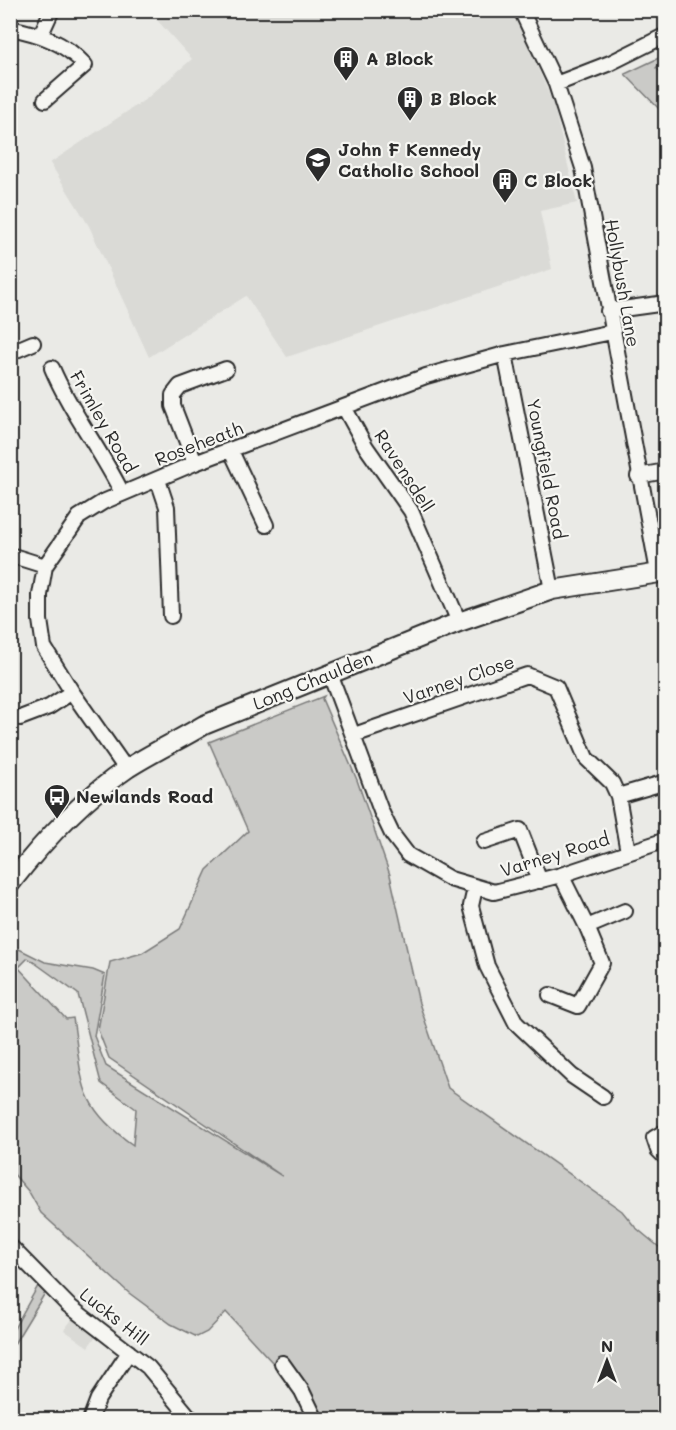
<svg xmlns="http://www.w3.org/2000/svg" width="676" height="1430" font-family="Mali,sans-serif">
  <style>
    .built { fill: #dadad6 }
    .green { fill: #cacac7; stroke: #7a7a79; stroke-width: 1.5; fill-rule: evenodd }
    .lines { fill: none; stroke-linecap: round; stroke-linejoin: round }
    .street-casing { stroke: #2b2b2b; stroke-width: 18 }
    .secondary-casing { stroke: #2b2b2b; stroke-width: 22 }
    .street { stroke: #f6f6f2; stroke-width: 14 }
    .secondary { stroke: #f6f6f2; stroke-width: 18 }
    .labels { text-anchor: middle; stroke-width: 4.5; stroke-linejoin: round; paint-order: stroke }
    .poi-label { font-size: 18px; font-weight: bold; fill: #2b2b2b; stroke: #f6f6f2; text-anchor: start }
    .street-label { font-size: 18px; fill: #2b2b2b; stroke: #f6f6f2 }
  </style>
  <rect width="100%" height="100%" fill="#eaeae6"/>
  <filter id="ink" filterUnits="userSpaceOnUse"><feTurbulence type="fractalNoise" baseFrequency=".0167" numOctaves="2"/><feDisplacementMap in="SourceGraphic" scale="12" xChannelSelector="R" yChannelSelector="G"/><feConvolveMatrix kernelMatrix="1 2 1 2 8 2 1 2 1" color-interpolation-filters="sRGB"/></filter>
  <g filter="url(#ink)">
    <path class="built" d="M149 11H513L553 103 577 203 540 211 552 269 287 357 246 296 149 357 89 226 50 163 146 99 192 59Z
      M73 1318 96 1336 88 1347 64 1330Z"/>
    <path class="green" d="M661 57 664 60 656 68 665 76V115L625 74Z
      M324 696 322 699 357 780 390 875 419 1003 448 1088 622 1211 635 1227 665 1252V1419H319L284 1364 273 1363 226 1312 207 1332 197 1337 171 1324 129 1293 41 1213 29 1192 11 1171V945L45 962 93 970 105 975 94 1036 106 1066 282 1176 109 1058 98 1030 110 962 142 953 180 929 207 870 248 831 209 742ZM28 958 78 994 101 1083 136 1109 133 1145C76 1105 83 1081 73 1018L66 1019 17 966 19 967Z
      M38 1286 45 1293 11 1349V1334Z"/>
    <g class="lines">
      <g class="street-casing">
        <path id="street" d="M521 10 556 84 583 168 658 572
          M10 28C40 34 64 42 85 65L45 100
          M41 34 52 10
          M556 84 610 63 666 35
          M608 311 666 303
          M14 351 33 343
          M505 354 552 590
          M52 368C71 413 101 450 122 493
          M344 407 366 447 411 511 459 622
          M231 451 266 525
          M195 463 173 406V395L180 386 226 369
          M638 476 666 471
          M158 480 167 507 171 616
          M10 555 45 566
          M330 674 381 811 392 834 408 855 450 879 494 892 561 875 666 840
          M20 718 49 707 72 692
          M354 735 527 675 556 687 586 758 612 783 618 796
          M126 769 72 692 44 647 40 620V595L45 566 79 517 103 502 195 463 426 376 505 354 612 332
          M484 842 520 830 540 881
          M628 852 618 796 666 782
          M561 875 587 927 625 911
          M475 888 471 906 487 966 516 1023 572 1076 603 1097
          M550 995 578 1006 602 963 587 927
          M666 1131 654 1138 658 1150 666 1158
          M10 1246 68 1305 148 1367 192 1420
          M282 1363 302 1391 316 1420
          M90 1420 98 1399 129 1352"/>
      </g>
      <g class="secondary-casing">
        <path id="secondary" d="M10 884C44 840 82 799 128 768 153 752 179 740 204 725L459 622 552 590 666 572"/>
      </g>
      <use href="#street" class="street"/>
      <use href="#secondary" class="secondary"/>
    </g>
  </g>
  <defs>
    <g id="building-pin" transform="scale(1.35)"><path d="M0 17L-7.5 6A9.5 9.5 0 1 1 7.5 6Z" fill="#2b2b2b" stroke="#f6f6f2"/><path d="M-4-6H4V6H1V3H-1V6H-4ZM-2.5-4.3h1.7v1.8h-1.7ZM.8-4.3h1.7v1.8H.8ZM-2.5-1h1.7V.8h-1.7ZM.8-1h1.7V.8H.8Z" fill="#fff"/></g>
    <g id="school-pin" transform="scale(1.35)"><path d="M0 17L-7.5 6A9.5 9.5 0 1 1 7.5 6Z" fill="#2b2b2b" stroke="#f6f6f2"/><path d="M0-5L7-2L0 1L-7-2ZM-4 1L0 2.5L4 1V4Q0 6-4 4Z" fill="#fff"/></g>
    <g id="bus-pin" transform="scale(1.35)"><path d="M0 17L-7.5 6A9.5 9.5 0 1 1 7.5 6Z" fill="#2b2b2b" stroke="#f6f6f2"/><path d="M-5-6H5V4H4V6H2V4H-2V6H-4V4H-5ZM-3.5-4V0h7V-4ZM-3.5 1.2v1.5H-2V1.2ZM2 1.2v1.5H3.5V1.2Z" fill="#fff"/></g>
  </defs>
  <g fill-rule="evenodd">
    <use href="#building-pin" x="346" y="59"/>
    <use href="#building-pin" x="410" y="99"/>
    <use href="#school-pin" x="318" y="160"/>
    <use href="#building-pin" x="505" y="181"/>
    <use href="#bus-pin" x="57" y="797"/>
  </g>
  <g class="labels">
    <g class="poi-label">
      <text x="366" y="65">A Block</text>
      <text x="430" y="105">B Block</text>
      <text x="338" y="156">John F Kennedy<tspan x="338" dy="21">Catholic School</tspan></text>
      <text x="524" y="187">C Block</text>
      <text x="76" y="803">Newlands Road</text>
    </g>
    <g class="street-label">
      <text transform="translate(622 283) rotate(80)" y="6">Hollybush Lane</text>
      <text transform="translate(103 422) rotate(60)" y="6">Frimley Road</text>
      <text transform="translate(199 444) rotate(-21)" y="6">Roseheath</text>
      <text transform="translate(546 469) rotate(79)" y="6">Youngfield Road</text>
      <text transform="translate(404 471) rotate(57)" y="6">Ravensdell</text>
      <text transform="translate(459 680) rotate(-19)" y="6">Varney Close</text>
      <text transform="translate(313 681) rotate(-22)" y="6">Long Chaulden</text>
      <text transform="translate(555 855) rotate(-17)" y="6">Varney Road</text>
      <text transform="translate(114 1317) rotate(38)" y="6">Lucks Hill</text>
    </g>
  </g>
  <rect width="676" height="1430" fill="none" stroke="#f6f6f2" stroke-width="36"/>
  <rect x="18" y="18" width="640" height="1394" fill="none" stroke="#2b2b2b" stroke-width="2" filter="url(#ink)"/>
  <g transform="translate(607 1361)" stroke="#f6f6f2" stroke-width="4.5" paint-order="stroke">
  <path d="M0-4.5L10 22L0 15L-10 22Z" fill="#2b2b2b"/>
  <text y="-9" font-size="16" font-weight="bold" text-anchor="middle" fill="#2b2b2b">N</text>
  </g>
</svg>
